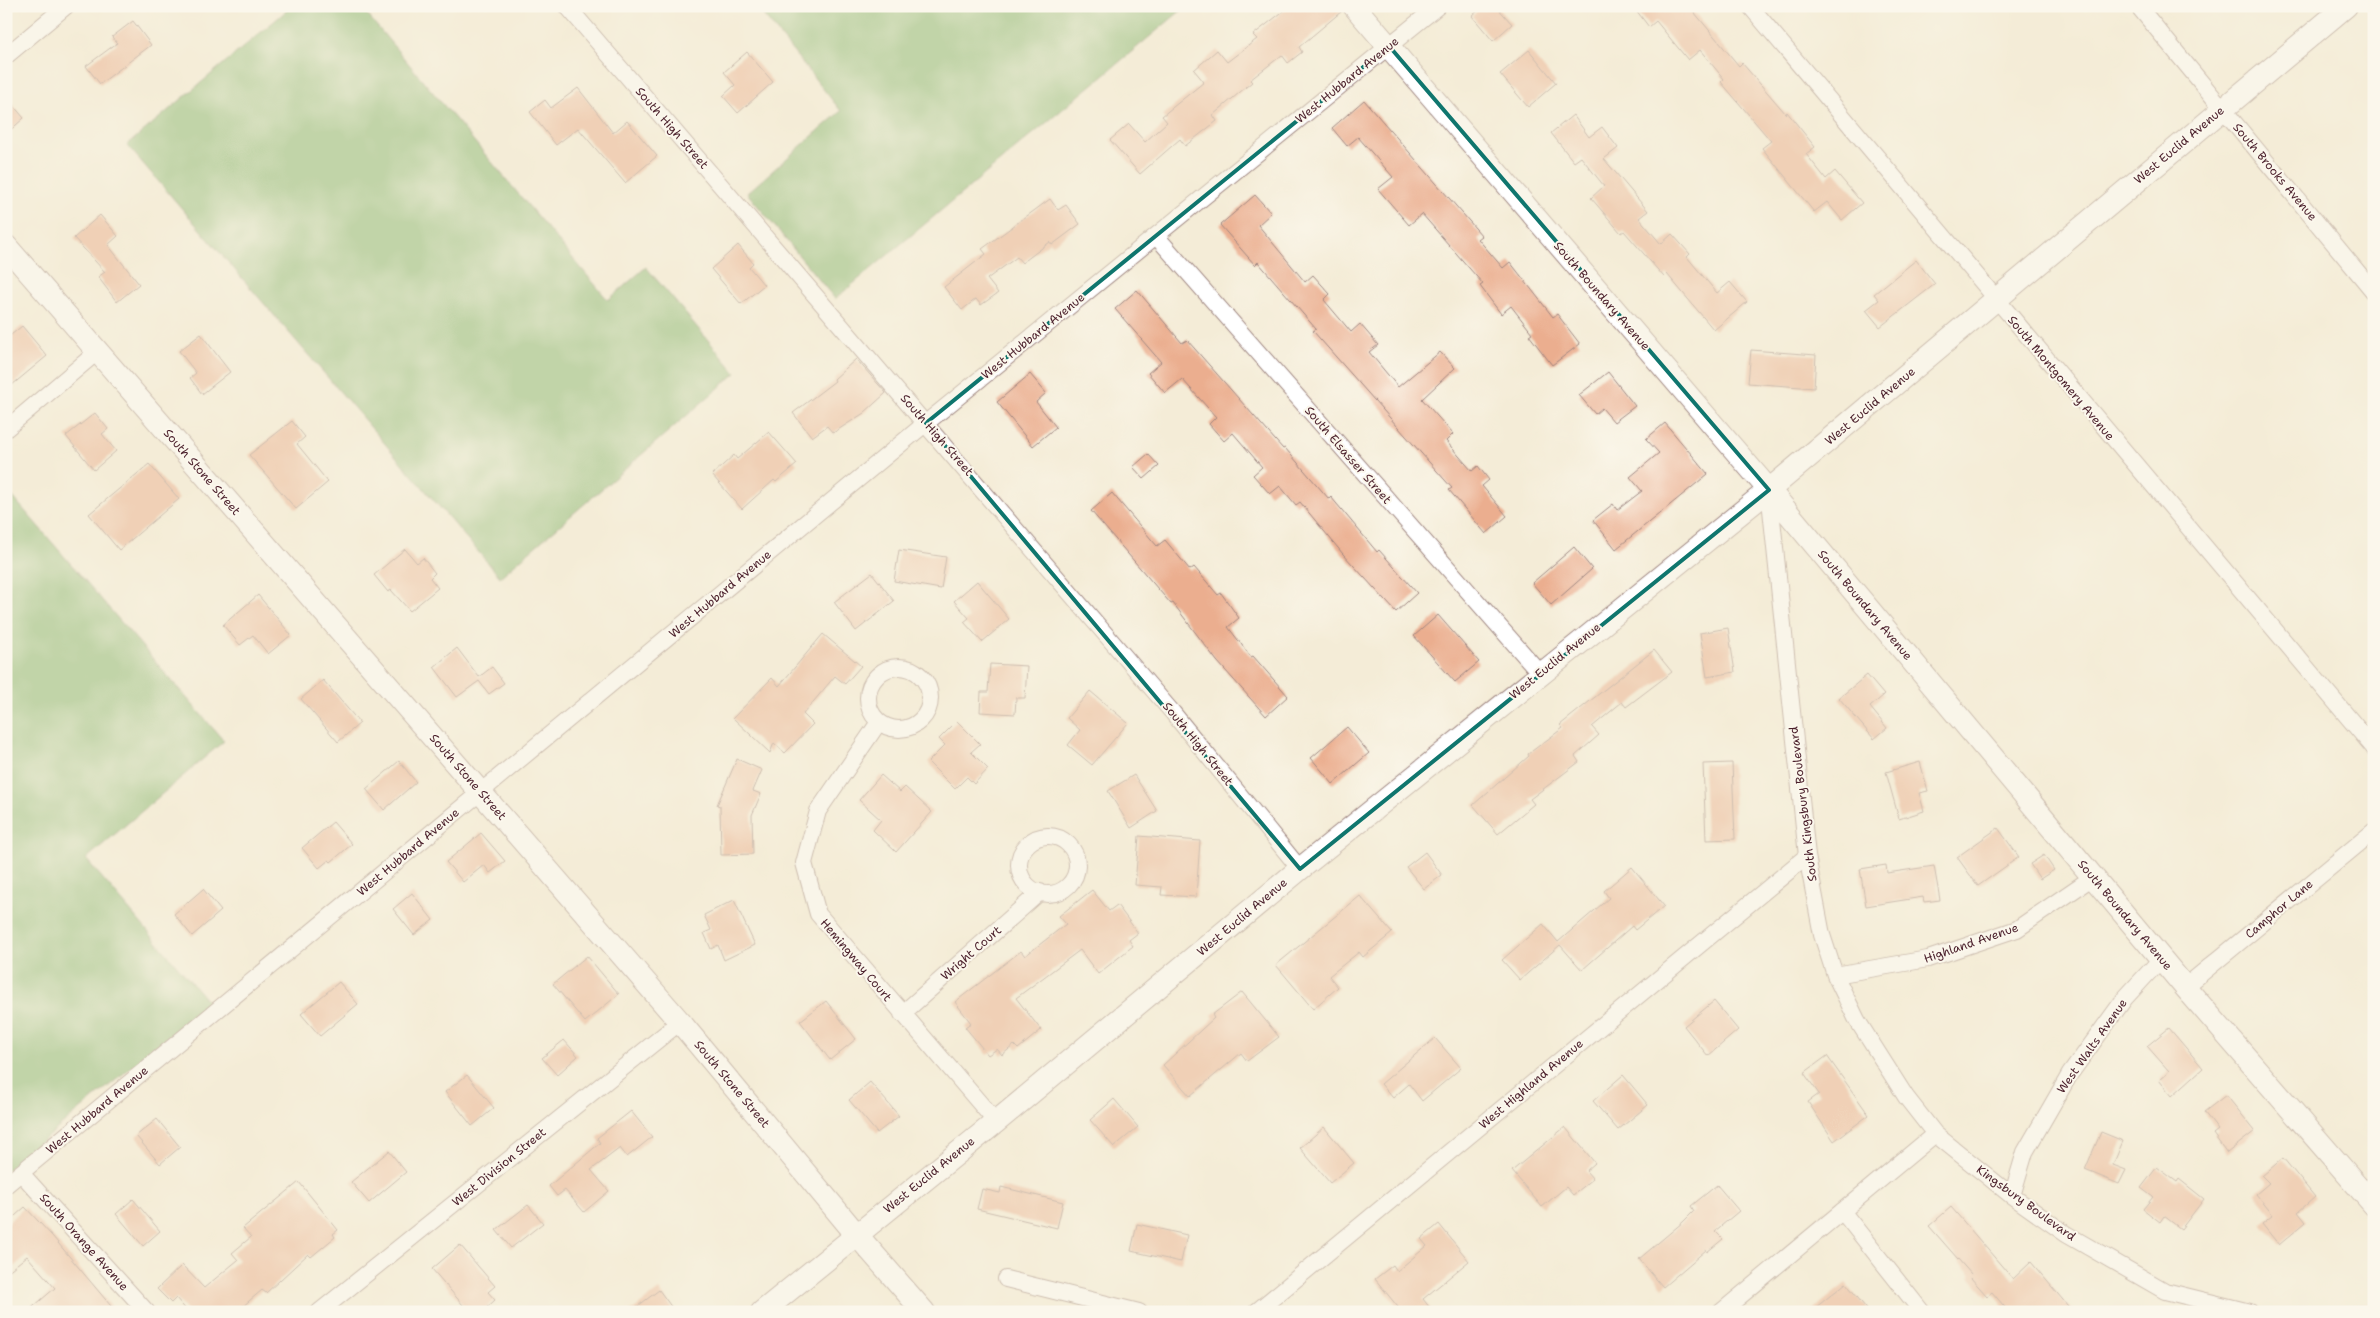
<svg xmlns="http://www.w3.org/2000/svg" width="2380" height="1318" font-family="'Shantell Sans',sans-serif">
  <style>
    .forest { fill: #84b66f; stroke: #676a4d }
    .building { fill: #ebae8f }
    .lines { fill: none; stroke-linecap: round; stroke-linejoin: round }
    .street-casing { stroke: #9f8681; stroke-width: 18 }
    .secondary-casing { stroke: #9f8681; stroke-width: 24 }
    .street { stroke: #fff; stroke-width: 16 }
    .secondary { stroke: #fff; stroke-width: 22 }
    .marked { fill: none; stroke: #0f766e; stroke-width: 4; stroke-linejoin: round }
    .labels { text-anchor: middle; stroke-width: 4; stroke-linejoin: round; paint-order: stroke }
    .street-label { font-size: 12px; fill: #4a1f2b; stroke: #fbf7ec }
  </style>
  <rect width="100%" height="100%" fill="#fbf7ec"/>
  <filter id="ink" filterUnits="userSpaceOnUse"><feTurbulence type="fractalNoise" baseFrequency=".02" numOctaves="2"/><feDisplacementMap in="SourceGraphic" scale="10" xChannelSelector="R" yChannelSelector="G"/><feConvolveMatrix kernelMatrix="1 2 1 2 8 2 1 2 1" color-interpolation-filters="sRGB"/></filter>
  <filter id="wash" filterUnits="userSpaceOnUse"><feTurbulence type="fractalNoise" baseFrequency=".0096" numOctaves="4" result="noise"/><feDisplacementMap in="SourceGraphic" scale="20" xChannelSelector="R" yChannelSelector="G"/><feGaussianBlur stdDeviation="1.12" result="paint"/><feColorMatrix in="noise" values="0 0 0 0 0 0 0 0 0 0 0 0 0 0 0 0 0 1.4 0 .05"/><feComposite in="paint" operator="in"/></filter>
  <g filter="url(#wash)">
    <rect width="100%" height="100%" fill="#f4ecd7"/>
    <path class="forest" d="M292 6H360L608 300 646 267 736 373 500 577 127 145Z
      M756 6H1181L1183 9 835 299 747 193 841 111Z
      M6 489 224 741 86 859 209 1003 6 1171Z"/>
    <g id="blocks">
      <path class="building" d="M1290 6H1341L1342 11 1299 47 1302 52 1288 63 1282 55 1250 80 1252 82 1213 115 1217 121 1185 146 1180 139 1140 174 1110 140 1129 124 1145 142 1167 122 1162 116 1204 82 1194 70 1217 50 1227 62 1257 39 1253 35Z
        M1483 6H1496L1512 24 1493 41 1472 16Z
        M1633 6H1689L1739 66 1742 63 1786 114 1787 112 1815 147 1806 154 1826 179 1835 171 1862 203 1842 220 1827 202 1814 212 1762 148 1771 141 1721 82 1724 79 1700 50 1688 60 1656 21 1649 27Z
        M133 21 151 45 100 84 86 66 117 43 112 37Z
        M1529 50 1556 83 1528 107 1500 74Z
        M747 52 773 82 738 113 723 96 735 85 724 72Z
        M578 88 613 133 627 121 657 156 625 183 578 128 556 145 530 112 545 100 551 108Z
        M6 97 24 118 6 134Z
        M1364 100 1482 236 1478 239 1503 268 1510 262 1553 317 1557 314 1580 344 1552 365 1529 335 1532 333 1511 306 1501 314 1480 286 1483 284 1422 214 1409 225 1378 189 1393 177 1358 137 1347 146 1332 128Z
        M1573 115 1589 137 1602 127 1618 148 1604 159 1648 211 1639 218 1661 244 1672 234 1690 254 1687 257 1717 293 1730 282 1747 302 1714 330 1667 274 1664 277 1624 231 1621 233 1591 198 1604 186 1581 157 1574 162 1551 133Z
        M1255 195 1271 213 1258 225 1305 282 1313 275 1330 294 1324 300 1351 332 1360 324 1378 345 1369 352 1398 387 1440 352 1455 368 1422 399 1453 434 1446 441 1472 471 1478 466 1489 480 1482 486 1507 516 1486 534 1449 490 1452 488 1313 331 1316 329 1258 262 1255 265 1220 225Z
        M1050 199 1058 210 1066 205 1080 224 1052 245 1050 242 1022 263 1017 257 987 279 998 293 981 305 976 299 962 310 944 287 986 254 982 249Z
        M100 215 118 236 108 245 139 284 117 302 98 277 105 272 74 238Z
        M738 245 753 263 749 267 764 285 741 304 711 269Z
        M1916 260 1935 284 1880 327 1866 310 1879 300 1874 294Z
        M1137 290 1182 343 1187 340 1283 449 1285 448 1329 499 1331 497 1377 552 1379 550 1417 593 1396 612 1343 554 1300 502 1296 505 1280 486 1270 494 1253 475 1262 467 1233 433 1224 441 1209 424 1216 417 1182 379 1165 393 1148 373 1161 362 1115 309Z
        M22 326 47 356 6 390V339Z
        M201 334 230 372 202 394 190 378 196 373 179 351Z
        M1751 350 1816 355 1814 388 1748 383Z
        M856 359 886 393 864 413 833 433 827 426 812 437 793 413 835 381 834 379Z
        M1608 372 1635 406 1614 422 1602 408 1595 414 1579 395Z
        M1030 374 1046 393 1036 402 1056 427 1033 446 997 402Z
        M95 413 108 429 102 434 116 451 94 470 66 436Z
        M292 421 305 437 297 444 328 482 296 509 249 455Z
        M1665 423 1708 474 1616 549 1593 520 1613 504 1617 510 1642 491 1630 477 1659 453 1646 439Z
        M769 432 797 464 776 482 774 480 742 509 712 475 734 455 737 459Z
        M1148 454 1159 466 1144 479 1133 467Z
        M149 464 179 499 119 550 89 514Z
        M1112 493 1157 546 1165 540 1190 570 1194 567 1218 595 1221 593 1239 618 1228 627 1251 657 1253 656 1288 696 1266 716 1217 661 1173 603 1171 604 1091 511Z
        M1574 547 1592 569 1551 605 1532 583Z
        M405 549 417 563 423 558 435 573 430 578 438 588 410 611 391 590 388 592 374 575Z
        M899 550 946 557 941 589 894 581Z
        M872 573 894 601 856 631 834 602Z
        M977 581 1009 619 982 642 964 622 969 618 954 601Z
        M258 595 291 635 268 654 253 635 240 645 223 625Z
        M1438 615 1479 662 1455 682 1414 636Z
        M1728 628 1735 672 1707 677 1700 633Z
        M823 634 861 666 845 684 835 676 803 714 813 724 785 753 774 743 770 753 733 718 772 678 779 686Z
        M457 648 479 677 492 667 504 683 489 694 479 681 457 697 434 667Z
        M1654 650 1672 672 1626 707 1622 702 1592 727 1599 735 1575 756 1579 762 1530 799 1534 804 1498 834 1473 805 1529 756 1528 754 1563 728 1560 725Z
        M990 664 1027 666 1025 698H1016L1015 714 980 712 981 692H988Z
        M1867 675 1884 695 1870 707 1887 728 1874 739 1839 698Z
        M323 680 360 723 338 742 301 699Z
        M1090 691 1128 723 1092 765 1068 745 1080 730 1067 718Z
        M957 721 980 744 971 752 988 769 974 784 967 777 955 789 928 762 945 745 939 739Z
        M1347 727 1369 753 1333 784 1311 758Z
        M737 759 762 770 753 791 761 794 752 815 753 854 721 855 720 806 717 805Z
        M399 761 416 782 384 810 366 789Z
        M1920 762 1928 791 1919 793 1924 811 1899 819 1886 772Z
        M1732 763 1735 839 1706 840 1703 764Z
        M881 775 900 792 905 787 932 812 896 852 873 830 881 820 859 800Z
        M1134 775 1157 811 1131 828 1108 791Z
        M333 822 352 844 331 862 329 860 319 868 302 848Z
        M1998 828 2019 857 1978 886 1957 857Z
        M481 833 505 861 490 873 484 865 463 882 446 862Z
        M1139 836 1200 841 1196 897 1161 895 1162 887 1135 885Z
        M1425 852 1442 875 1424 889 1406 867Z
        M2044 855 2054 870 2040 879 2030 864Z
        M1886 865 1887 873 1934 866 1940 900 1924 902 1923 897 1866 906 1860 869Z
        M1632 867 1664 906 1635 930 1632 926 1582 970 1560 945 1520 980 1502 960 1543 924 1558 942 1609 898 1604 891Z
        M203 889 221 911 192 936 174 914Z
        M1092 890 1109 911 1117 905 1138 933 1129 940 1133 946 1098 974 1080 950 1016 998 1041 1030 1018 1049 1014 1045 1002 1055 997 1049 988 1055 965 1027 971 1023 955 1002 1021 951 1025 956 1066 924 1059 916Z
        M412 893 433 920 414 935 393 909Z
        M1360 896 1392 933 1363 957 1359 952 1329 976 1338 987 1313 1009 1276 965Z
        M734 900 755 945 724 960 718 945 711 949 704 933 711 930 704 915Z
        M587 956 619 994 585 1022 553 984Z
        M339 982 358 1004 320 1036 301 1014Z
        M1242 992 1279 1037 1247 1061 1241 1053 1190 1096 1163 1065 1214 1018 1212 1015Z
        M826 1001 856 1039 830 1060 800 1021Z
        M1714 1001 1738 1030 1708 1056 1684 1026Z
        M2169 1028 2203 1068 2172 1096 2159 1080 2169 1071 2147 1046Z
        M1435 1038 1461 1068 1422 1101 1409 1084 1393 1098 1381 1084Z
        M564 1040 578 1056 557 1075 542 1058Z
        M1827 1056 1869 1115 1834 1141 1808 1102 1819 1094 1804 1073Z
        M467 1075 494 1108 472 1126 445 1092Z
        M1623 1075 1648 1105 1618 1130 1593 1101Z
        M870 1082 899 1116 877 1133 849 1100Z
        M2226 1095 2255 1131 2227 1153 2213 1134 2218 1130 2204 1112Z
        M1114 1099 1138 1127 1114 1147 1090 1120Z
        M631 1111 652 1137 627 1157 620 1148 591 1170 609 1191 584 1212 565 1190 557 1196 549 1186 600 1143 597 1138Z
        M157 1119 180 1147 160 1164 136 1136Z
        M1324 1127 1354 1163 1330 1183 1300 1148Z
        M1565 1127 1595 1163 1586 1171 1593 1179 1573 1195 1566 1187 1542 1207 1512 1171Z
        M2101 1132 2123 1141 2113 1165 2126 1170 2119 1184 2085 1170Z
        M389 1151 406 1172 369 1203 351 1182Z
        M2283 1158 2315 1197 2298 1212 2306 1222 2279 1245 2262 1224 2273 1215 2256 1194 2269 1183 2262 1176Z
        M2157 1167 2177 1182 2179 1179 2204 1199 2181 1229 2164 1216 2160 1222 2143 1209 2153 1197 2141 1188Z
        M299 1182 338 1230 333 1234 335 1237 311 1257 308 1254 266 1293 262 1290 236 1312H188L176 1298 171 1303 157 1289 182 1265 204 1288 238 1260 232 1253 251 1237 243 1228Z
        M1717 1185 1739 1211 1715 1231 1723 1239 1707 1252 1706 1250 1663 1287 1639 1259 1683 1222 1694 1211 1691 1206Z
        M1001 1187 1063 1202 1057 1228 977 1209 982 1189 1000 1193Z
        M133 1199 160 1231 143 1246 116 1214Z
        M528 1205 543 1223 511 1248 496 1230Z
        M25 1207 53 1237 116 1312H27L55 1288 27 1256 6 1273V1224Z
        M1951 1207 2013 1279 2031 1262 2073 1312H2009L1992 1292 1987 1296 1970 1277 1972 1275 1929 1226Z
        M1137 1224 1187 1235 1181 1262 1131 1251Z
        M1439 1224 1469 1261 1423 1299 1433 1312H1402L1375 1279 1393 1265 1397 1271 1427 1246 1421 1239Z
        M460 1245 495 1286 488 1292 495 1300 482 1312H469L432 1269Z
        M1846 1283 1869 1312H1810Z
        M659 1290 675 1312H630Z"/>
    </g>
  </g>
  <g filter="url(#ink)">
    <use href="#blocks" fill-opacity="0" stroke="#9f8681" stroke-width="1"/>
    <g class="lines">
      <g class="street-casing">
        <path id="street" d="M567 6 1173 713 1300 869
          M1750 6 2374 748
          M2138 6 2374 292
          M6 56 66 6
          M1156 236 1540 673
          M6 429 97 352
          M1769 490 1807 856 1822 935 1835 975 1857 1020 1906 1097 1935 1134 2012 1196 2066 1234 2165 1291 2250 1312
          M868 698a31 31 0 1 1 62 0a31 31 0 1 1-62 0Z
          M879 722 818 811 804 863 818 914 996 1122
          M1019 865a29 29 0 1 1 58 0a29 29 0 1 1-58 0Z
          M1835 975 1928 959 2017 929 2093 877
          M2185 987 2374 831
          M902 1014 1040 892
          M21 1173 147 1312
          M6 1185 926 423 1438 6
          M2012 1196 2025 1152 2070 1074 2125 998 2162 958
          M1842 1211 1922 1312
          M1006 1279 1139 1312
          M319 1312 680 1022
          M1256 1312 1807 856
          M1721 1312 1935 1134"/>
      </g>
      <g class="secondary-casing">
        <path id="secondary" d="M1354 6 1769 490 2185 987 2374 1205
          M6 246 680 1022 856 1234 924 1312
          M762 1312 996 1122 1300 869 1769 490 2346 6"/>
      </g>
      <use href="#street" class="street"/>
      <use href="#secondary" class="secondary"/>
    </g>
  </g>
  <path d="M0 0H2380V1318H0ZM1389 46 1769 490 1300 869 926 423Z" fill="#f4ecd7" fill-opacity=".55" fill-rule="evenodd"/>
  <path class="marked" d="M1389 46 1769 490 1300 869 926 423Z"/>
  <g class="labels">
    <g class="street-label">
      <text transform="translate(1347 80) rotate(-39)" y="4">West Hubbard Avenue</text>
      <text transform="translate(672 128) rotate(49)" y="4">South High Street</text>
      <text transform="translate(2179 145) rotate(-40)" y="4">West Euclid Avenue</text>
      <text transform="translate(2275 172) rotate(50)" y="4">South Brooks Avenue</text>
      <text transform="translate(1602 296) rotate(49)" y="4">South Boundary Avenue</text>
      <text transform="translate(1033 336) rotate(-39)" y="4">West Hubbard Avenue</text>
      <text transform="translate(2061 378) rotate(50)" y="4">South Montgomery Avenue</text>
      <text transform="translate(1870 406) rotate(-40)" y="4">West Euclid Avenue</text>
      <text transform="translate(937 435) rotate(49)" y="4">South High Street</text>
      <text transform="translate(1348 455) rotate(49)" y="4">South Elsasser Street</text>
      <text transform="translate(202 472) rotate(49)" y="4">South Stone Street</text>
      <text transform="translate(720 594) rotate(-40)" y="4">West Hubbard Avenue</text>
      <text transform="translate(1865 605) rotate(50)" y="4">South Boundary Avenue</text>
      <text transform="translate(1555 661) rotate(-39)" y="4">West Euclid Avenue</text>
      <text transform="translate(1198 744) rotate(51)" y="4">South High Street</text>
      <text transform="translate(468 777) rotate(49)" y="4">South Stone Street</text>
      <text transform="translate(1803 804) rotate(-97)" y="4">South Kingsbury Boulevard</text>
      <text transform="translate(408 852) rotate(-40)" y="4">West Hubbard Avenue</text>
      <text transform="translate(2279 909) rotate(-40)" y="4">Camphor Lane</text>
      <text transform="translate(2125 915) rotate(50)" y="4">South Boundary Avenue</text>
      <text transform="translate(1242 917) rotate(-40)" y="4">West Euclid Avenue</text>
      <text transform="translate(1971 943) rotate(-19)" y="4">Highland Avenue</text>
      <text transform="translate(971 953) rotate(-41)" y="4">Wright Court</text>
      <text transform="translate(856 960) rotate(50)" y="4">Hemingway Court</text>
      <text transform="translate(2092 1046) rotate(-55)" y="4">West Walts Avenue</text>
      <text transform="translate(732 1084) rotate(50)" y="4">South Stone Street</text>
      <text transform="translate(1531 1084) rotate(-40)" y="4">West Highland Avenue</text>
      <text transform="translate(97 1110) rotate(-40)" y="4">West Hubbard Avenue</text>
      <text transform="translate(499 1167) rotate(-39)" y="4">West Division Street</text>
      <text transform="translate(929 1175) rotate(-39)" y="4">West Euclid Avenue</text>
      <text transform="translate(2026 1203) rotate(36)" y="4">Kingsbury Boulevard</text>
      <text transform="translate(84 1242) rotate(48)" y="4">South Orange Avenue</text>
    </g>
  </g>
  <rect width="2380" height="1318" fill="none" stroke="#fbf7ec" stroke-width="25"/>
</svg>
